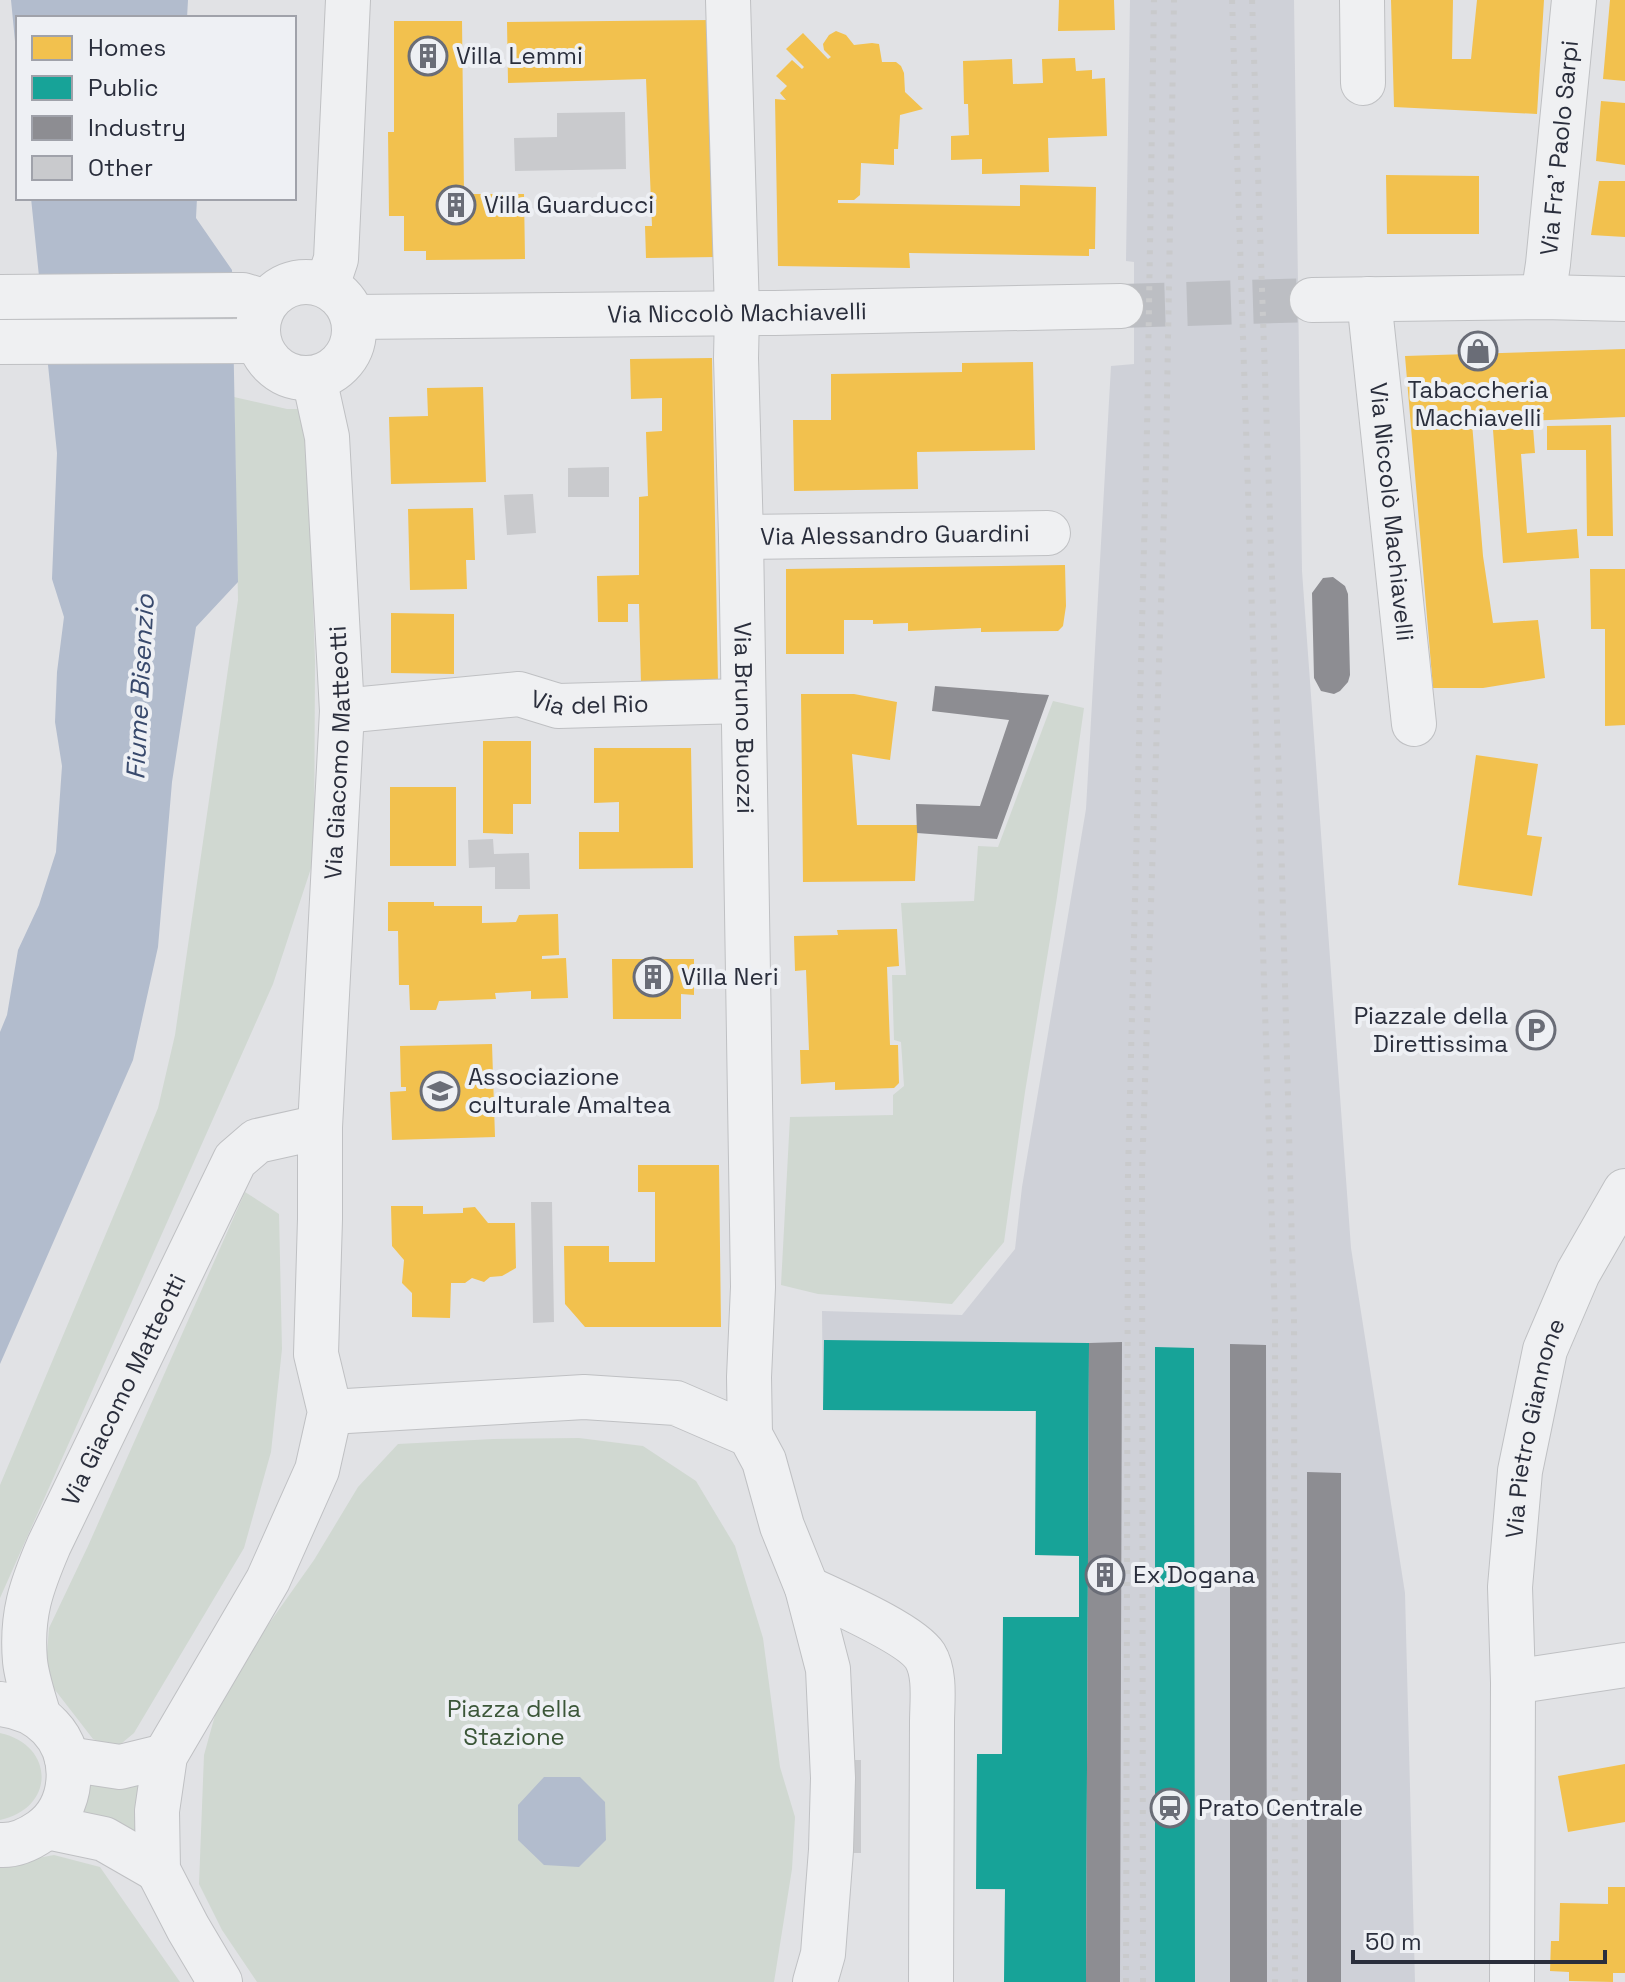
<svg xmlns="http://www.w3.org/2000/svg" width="1625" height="1982" font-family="'Space Grotesk',sans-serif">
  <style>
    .built { fill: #cfd1d8 }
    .green { fill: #d0d8d1 }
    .water { fill: #b2bccd }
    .homes { fill: #f2c14e }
    .public { fill: #17a398 }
    .industry { fill: #8d8d92 }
    .building { fill: #c9cacd }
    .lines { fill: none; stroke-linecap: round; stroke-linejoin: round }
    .minor-tunnel { stroke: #bcbec3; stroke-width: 44; stroke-dasharray: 44 22; stroke-linecap: butt }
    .minor-casing { stroke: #bfc0c3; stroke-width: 46 }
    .minor { stroke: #eff0f2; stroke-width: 44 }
    .rail { stroke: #c9cacc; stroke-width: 6; stroke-dasharray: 4 8; stroke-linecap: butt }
    .labels { text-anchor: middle; stroke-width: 8; stroke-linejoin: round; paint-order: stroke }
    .poi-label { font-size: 24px; fill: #2a2e3c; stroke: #eef0f4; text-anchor: start }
    .street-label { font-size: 24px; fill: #2a2e3c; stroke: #eef0f4 }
    .park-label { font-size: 24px; fill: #3b5638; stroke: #eef0f4 }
    .water-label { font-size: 26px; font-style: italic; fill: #38496c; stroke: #eef0f4 }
  </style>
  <rect width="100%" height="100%" fill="#e1e2e5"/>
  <path class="built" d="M1130 0H1294L1302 571 1351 1248 1405 1593 1415 1982H1004L1005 1890 976 1889 977 1754H1002L1003 1617H1079V1556L1035 1555V1411L823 1410 822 1311 962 1315 1015 1249 1022 1187 1086 809 1111 366 1134 364V262L1126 261Z"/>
  <path class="green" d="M234 397 287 409H306L315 660 314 859 273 984 0 1598V1485L132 1172 158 1108 175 1035 238 600Z
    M1053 701 1084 708 1057 897 1025 1092 1004 1242 952 1304 818 1294 781 1285 790 1117 893 1115V1095L904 1086 901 1042 894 1040 892 975H906L901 903 974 901 978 846 998 847Z
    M245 1192 279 1214 282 1349 271 1452 244 1548 134 1733 116 1748 93 1739 45 1677 49 1628 88 1546Z
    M579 1438 643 1446 696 1481 735 1546 763 1638 780 1767 795 1817 792 1869 774 1982H257L222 1930 199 1884 204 1755 222 1690 314 1560 358 1487 398 1444 493 1439Z
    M0 1733C55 1745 56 1808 0 1820Z
    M157 1774 146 1851 73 1816 87 1779Z
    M54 1855 100 1867 180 1982H0V1865Z"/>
  <path class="water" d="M11 0H188L187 18H18V72Z
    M31 198H197L196 218 232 270 238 582 196 627 172 782 158 947 133 1060 0 1364V1032L7 1015 18 950 39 905 56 852 62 766 55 722 57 672 64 617 52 579 57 453Z
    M544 1777H580L605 1802 606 1840 579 1867 544 1865 518 1840V1805Z"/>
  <path class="homes" d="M1059 0H1114L1115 30 1058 31Z
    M1391 0H1453L1452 59H1471L1477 0H1544L1537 114 1394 107Z
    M1610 0H1625V81L1603 79Z
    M712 20 717 257 646 258 645 226H652L646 79 508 83 507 22Z
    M394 21H462L464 194H524L525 259 426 260V251H404V216H389L388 132H394Z
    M836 31 846 35 854 45 872 43 879 44 882 62H896L901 66 904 73 905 92 923 109 900 115 898 149H894V165L861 163 860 195 854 200H838V203L1020 206V185L1096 187 1095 249H1089V256L909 253 910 268 778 266 775 99 786 100 780 93 787 86 776 76 792 60 802 69 804 67 786 49 803 33 828 59 831 57 824 50 823 44 829 35Z
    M1075 58 1076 71 1092 70V79L1105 78 1107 136 1048 138 1049 172 982 174V159L951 160V136L969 135 968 104H964L963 61 1012 59 1013 84 1043 83 1042 59Z
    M1601 101 1625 103V165L1596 161Z
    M1386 175 1479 176V234H1387Z
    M1599 181H1625V237L1591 235Z
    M1625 349V417L1472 423 1483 556 1493 623 1538 620 1545 678 1483 688H1433L1405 356Z
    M712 358 718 683 641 684 639 604H628V622H598L597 576 639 575V497L648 496 646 432 662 431V398L631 399 630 359Z
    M1033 362 1035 450 917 452 918 489 794 491 793 420H831V374L962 372V363Z
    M483 387 486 482 391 484 389 417 428 416 427 388Z
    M1611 425 1613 536H1587L1586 450H1547V426Z
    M1533 427 1535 453 1521 454 1527 533 1577 529 1579 558 1503 563 1493 430Z
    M473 508 475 560H466L467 589 410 590 408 509Z
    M1065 565 1066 606 1063 626 1058 631 981 632V628L908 631V623L873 624V620H844V654H786V569Z
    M1590 569H1625V725L1605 726V629H1591Z
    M391 613 454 614V674L391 673Z
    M801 694H854L897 702 890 760 852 754 857 825H918L915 881 803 882Z
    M483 741H531V804H513V834L483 833Z
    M594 748H691L693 868 579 869V832H619V802L594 803Z
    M1476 755 1538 764 1527 835 1542 837 1532 896 1458 885Z
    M390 787H456V866H390Z
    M388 902H434V906H482V923L516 922 519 915 558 914 559 955 542 956V959L566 958 568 998 531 999V991L495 993 496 999 439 1001 436 1010H410L409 985H399L398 931H388Z
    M897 929 899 966 887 967 890 1045H898L899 1083 894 1088 835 1090V1082L801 1084 800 1050H809L806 970 795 971 794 936 838 935 837 930Z
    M612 959H694V995L681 994V1019H613Z
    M492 1044 495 1137 392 1140 390 1092 406 1091V1087H401L400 1046Z
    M638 1165H719L721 1327H585L565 1304 564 1246H609V1262H655V1192H638Z
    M391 1206H423V1214L463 1213V1208L475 1207 488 1223H515L516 1268 502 1276 490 1277 484 1282 472 1278 465 1283H451L450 1318 412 1317V1293L402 1283 404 1260 392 1246Z
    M1625 1764V1822L1568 1832 1558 1776Z
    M1608 1887H1625V1973H1613V1982L1569 1981V1972L1550 1971 1551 1941H1559L1560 1903 1608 1904Z"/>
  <path class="public" d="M824 1340 1089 1343 1086 1982H1004L1005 1889H976L977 1754H1002L1003 1617H1079V1556L1035 1555 1036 1411 823 1410Z
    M1155 1347 1194 1348 1195 1982H1155Z"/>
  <path class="industry" d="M1333 577 1345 586 1348 594 1350 675 1348 682 1340 691 1334 694 1321 691 1314 678 1312 593 1323 578Z
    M935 686 1049 695 997 839 917 833 916 804 980 806 1009 720 932 711Z
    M1122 1342 1120 1982H1086L1089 1343Z
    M1230 1344 1266 1345 1267 1982H1230Z
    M1307 1472 1341 1473V1982H1307Z"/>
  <path class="building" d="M625 112 626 169 515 171 514 138 557 137V113Z
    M609 467V497H568V468Z
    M533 494 536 533 507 535 504 495Z
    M493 839 494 854 529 853 530 889H495V867L469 868 468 840Z
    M531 1202H552L554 1322 533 1323Z
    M849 1760H861V1853H849Z"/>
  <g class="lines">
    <path class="minor-tunnel" d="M1121 306 1312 300"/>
    <g class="minor-casing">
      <g id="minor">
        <path id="s1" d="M728 0 737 312 736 358 741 537 753 1287 749 1377 750 1435"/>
        <path d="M1362 0 1363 83"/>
        <circle cx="306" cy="330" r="48"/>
        <path d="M327 286 336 259 348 0"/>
        <path d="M0 297 234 295H243L266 302"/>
        <path id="s2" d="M1543 297 1548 264 1574 0"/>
        <path id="s3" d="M1369 299 1414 724"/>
        <path d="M1312 300 1543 297 1625 299"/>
        <path id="s4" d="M353 317 775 313 1121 306"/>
        <path d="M0 342 258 341"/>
        <path id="s5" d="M741 537 1048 533"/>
        <path id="s6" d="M342 711 519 694 558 706 743 701"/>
        <path d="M330 1412 584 1397 676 1403 750 1435 764 1461 782 1526 807 1588 828 1669 833 1778 831 1850 823 1954 815 1982"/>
        <path d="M807 1588C834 1601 910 1633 925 1656 936 1674 932 1702 932 1723L931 1982"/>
        <path d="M1513 1682 1625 1665"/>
        <path d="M0 1704C19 1706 36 1712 50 1727 78 1756 74 1808 41 1831 28 1840 15 1846 0 1845"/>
        <path id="s7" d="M39 1717C34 1699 27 1680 25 1661 21 1615 31 1587 49 1545L235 1160 257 1141 320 1127"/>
        <path d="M67 1759 120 1767 165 1756"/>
        <path d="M47 1827 104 1839 158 1870"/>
        <path id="s8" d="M220 1982 188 1928 158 1870 157 1811 165 1756 268 1580 317 1470 330 1412 316 1354 320 1219V1127L342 711 327 437 314 378"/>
        <path id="s9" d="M1512 1982 1513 1682 1510 1587 1520 1471 1545 1350 1578 1273 1625 1191"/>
      </g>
    </g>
    <use href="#minor" class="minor"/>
    <path class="rail" d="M1232 0 1275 1317V1982
      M1252 0 1281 837 1294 1319 1295 1982
      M1126 1982 1128 1172 1147 429 1154 0
      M1143 1982 1142 1172 1166 453 1174 0"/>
  </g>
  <defs>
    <g id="building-ring" transform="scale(2)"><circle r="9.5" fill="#eef0f4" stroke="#6a6d77" stroke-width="1.5"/><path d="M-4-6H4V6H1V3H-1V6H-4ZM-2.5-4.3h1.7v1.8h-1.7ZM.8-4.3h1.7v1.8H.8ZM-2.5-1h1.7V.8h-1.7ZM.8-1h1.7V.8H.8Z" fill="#6a6d77"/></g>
    <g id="shop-ring" transform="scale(2)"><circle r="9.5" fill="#eef0f4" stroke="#6a6d77" stroke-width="1.5"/><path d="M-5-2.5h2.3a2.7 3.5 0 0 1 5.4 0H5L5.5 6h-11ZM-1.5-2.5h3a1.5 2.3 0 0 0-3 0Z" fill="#6a6d77"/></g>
    <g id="parking-ring" transform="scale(2)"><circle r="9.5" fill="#eef0f4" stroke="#6a6d77" stroke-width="1.5"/><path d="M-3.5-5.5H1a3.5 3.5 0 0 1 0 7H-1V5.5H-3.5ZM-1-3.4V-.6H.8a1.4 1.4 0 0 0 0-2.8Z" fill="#6a6d77"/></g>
    <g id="school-ring" transform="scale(2)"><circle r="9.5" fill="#eef0f4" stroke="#6a6d77" stroke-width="1.5"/><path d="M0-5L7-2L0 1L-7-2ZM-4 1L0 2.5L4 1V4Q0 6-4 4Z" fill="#6a6d77"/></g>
    <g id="station-ring" transform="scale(2)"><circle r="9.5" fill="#eef0f4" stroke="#6a6d77" stroke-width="1.5"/><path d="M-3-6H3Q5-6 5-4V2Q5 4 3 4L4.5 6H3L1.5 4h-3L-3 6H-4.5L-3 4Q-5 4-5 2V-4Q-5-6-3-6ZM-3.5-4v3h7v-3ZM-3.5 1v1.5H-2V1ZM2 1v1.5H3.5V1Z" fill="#6a6d77"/></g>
  </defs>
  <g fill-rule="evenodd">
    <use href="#building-ring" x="428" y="56"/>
    <use href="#building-ring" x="456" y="205"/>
    <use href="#shop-ring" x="1478" y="351"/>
    <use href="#building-ring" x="653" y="977"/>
    <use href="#parking-ring" x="1536" y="1030"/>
    <use href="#school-ring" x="440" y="1091"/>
    <use href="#building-ring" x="1105" y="1575"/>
    <use href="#station-ring" x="1170" y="1808"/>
  </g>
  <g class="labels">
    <g class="poi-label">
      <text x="456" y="64">Villa Lemmi</text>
      <text x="484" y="213">Villa Guarducci</text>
      <text x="1478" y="398" text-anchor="middle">Tabaccheria<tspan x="1478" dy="28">Machiavelli</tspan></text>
      <text x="681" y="985">Villa Neri</text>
      <text x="1508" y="1024" text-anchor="end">Piazzale della<tspan x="1508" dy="28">Direttissima</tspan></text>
      <text x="468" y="1085">Associazione<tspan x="468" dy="28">culturale Amaltea</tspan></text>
      <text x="1133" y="1583">Ex Dogana</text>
      <text x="1198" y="1816">Prato Centrale</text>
    </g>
    <g class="street-label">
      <text dy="8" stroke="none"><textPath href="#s2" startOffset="150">Via Fra' Paolo Sarpi</textPath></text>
      <text dy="8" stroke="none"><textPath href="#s4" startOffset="384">Via Niccolò Machiavelli</textPath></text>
      <text dy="8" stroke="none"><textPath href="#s3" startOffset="214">Via Niccolò Machiavelli</textPath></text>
      <text dy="8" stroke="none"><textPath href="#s5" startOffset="154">Via Alessandro Guardini</textPath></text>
      <text dy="8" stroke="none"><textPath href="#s6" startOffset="250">Via del Rio</textPath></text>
      <text dy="8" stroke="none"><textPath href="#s1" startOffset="718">Via Bruno Buozzi</textPath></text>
      <text dy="8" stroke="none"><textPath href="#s8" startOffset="1288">Via Giacomo Matteotti</textPath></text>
      <text dy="8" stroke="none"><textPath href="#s7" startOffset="350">Via Giacomo Matteotti</textPath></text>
      <text dy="8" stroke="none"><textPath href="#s9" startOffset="556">Via Pietro Giannone</textPath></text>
    </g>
    <g class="park-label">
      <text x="514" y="1717">Piazza della<tspan x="514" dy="28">Stazione</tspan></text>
    </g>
    <g class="water-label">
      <text transform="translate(140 687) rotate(-87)" y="9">Fiume Bisenzio</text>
    </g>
  </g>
  <rect x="16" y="16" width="280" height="184" fill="#eef0f4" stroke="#a0a2aa" stroke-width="2"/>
  <rect x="32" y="36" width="40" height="24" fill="#f2c14e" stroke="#a0a2aa" stroke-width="2"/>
  <text x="88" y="56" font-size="24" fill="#2a2e3c">Homes</text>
  <rect x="32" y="76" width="40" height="24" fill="#17a398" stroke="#a0a2aa" stroke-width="2"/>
  <text x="88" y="96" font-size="24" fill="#2a2e3c">Public</text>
  <rect x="32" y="116" width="40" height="24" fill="#8d8d92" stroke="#a0a2aa" stroke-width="2"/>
  <text x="88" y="136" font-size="24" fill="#2a2e3c">Industry</text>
  <rect x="32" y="156" width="40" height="24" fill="#c9cacd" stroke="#a0a2aa" stroke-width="2"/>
  <text x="88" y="176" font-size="24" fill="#2a2e3c">Other</text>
  <path d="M1353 1950v12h252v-12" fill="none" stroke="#2a2e3c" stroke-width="4"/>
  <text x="1365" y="1950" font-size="24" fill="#2a2e3c" stroke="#eef0f4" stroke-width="6" paint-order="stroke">50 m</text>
</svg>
